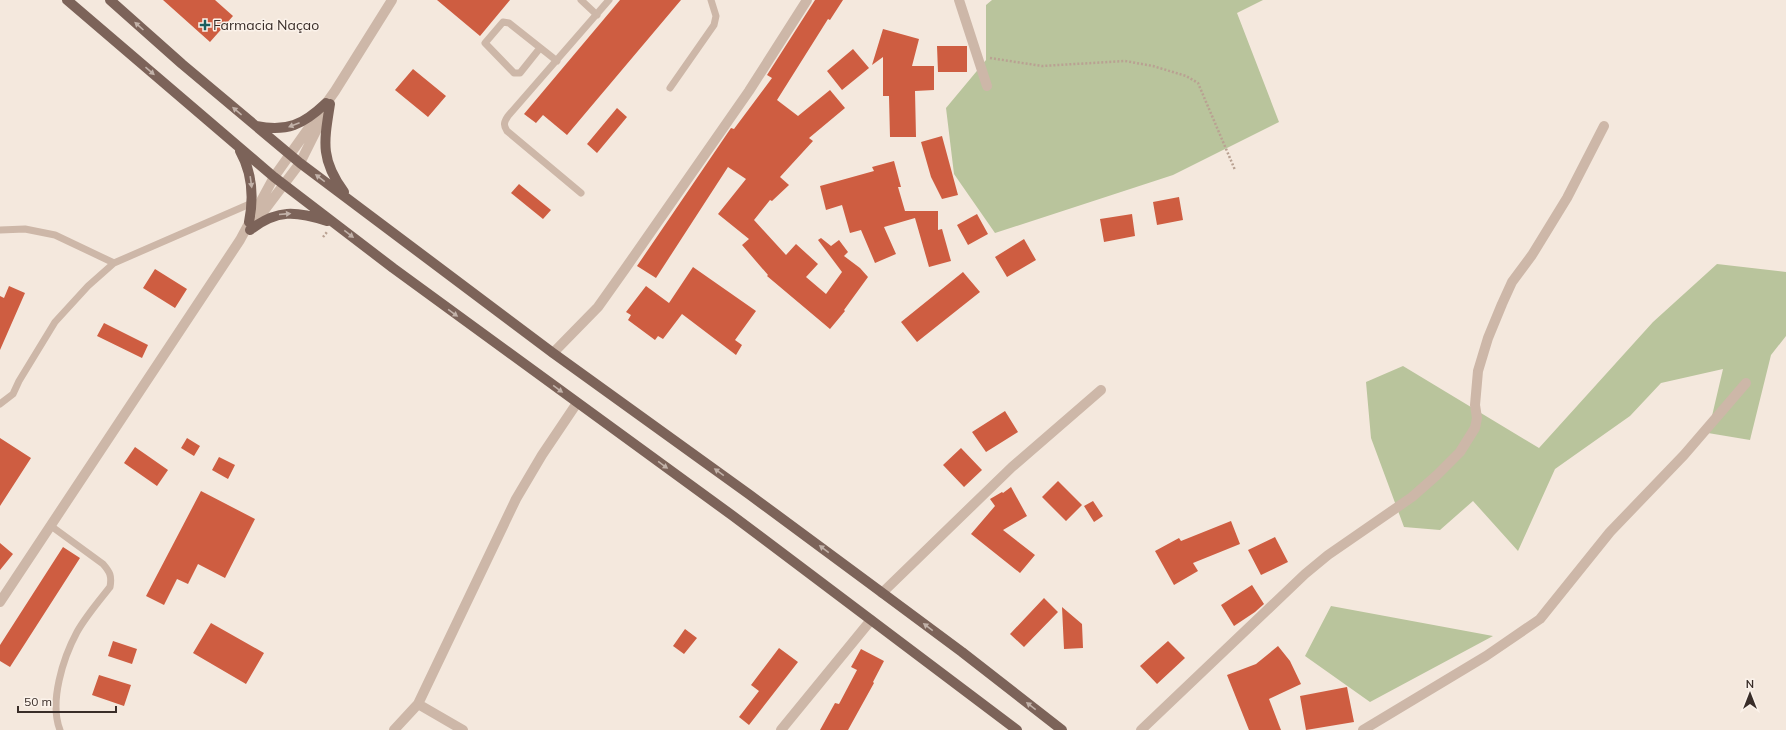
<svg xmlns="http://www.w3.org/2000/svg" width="1786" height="730" font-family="Mulish,sans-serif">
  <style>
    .green { fill: #b9c49c }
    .building { fill: #ce5d41 }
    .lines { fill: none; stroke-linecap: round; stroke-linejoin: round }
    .path { stroke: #b9a192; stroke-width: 2.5; stroke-dasharray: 2 2; stroke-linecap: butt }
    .lane { stroke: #cdb7a8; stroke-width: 7 }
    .street { stroke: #cdb7a8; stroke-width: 10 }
    .primary { stroke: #7c6359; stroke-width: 10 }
    .oneway { fill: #c2b2a9 }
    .poi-dot { fill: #1b5d5e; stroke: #fbf2ea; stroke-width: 1.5 }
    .labels { text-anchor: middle; stroke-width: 3; stroke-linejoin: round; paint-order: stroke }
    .poi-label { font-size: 14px; fill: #392d28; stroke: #fbf2ea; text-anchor: start }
  </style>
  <rect width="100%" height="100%" fill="#f4e8dd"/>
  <path class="green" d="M992 0H1263L1237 13 1279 122 1173 175 995 233 954 174 946 108 986 60V5Z
    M1717 264 1786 272V336L1771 355 1750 440 1708 433 1723 369 1661 383 1630 416 1555 469 1518 551 1473 501 1440 530 1404 527 1371 438 1366 382 1403 366 1539 448 1653 322Z
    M1331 606 1493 636 1370 702 1305 656Z"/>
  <path class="building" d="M163 0H215L233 16 210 42Z
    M437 0H510L480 36Z
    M620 0H681L567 135 543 115 536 123 524 114Z
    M815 0H843L830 20 828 19 777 100 798 116 830 90 845 108 809 138 813 141 780 177 789 185 772 201 770 200 754 220 786 255 796 244 818 264 806 277 826 294 842 272 818 240 821 238 831 246 839 240 848 252 844 256 860 268 868 277 844 310 845 311 830 329 767 276 768 275 742 245 749 239 718 214 746 179 728 167 656 278 637 266 731 128 734 129 772 78 767 75Z
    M883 29 919 39 912 66H934V90L915 91 916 137H890L889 96H883V57L872 65Z
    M937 46H967V72H938Z
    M853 49 869 68 842 90 827 71Z
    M413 69 446 96 428 117 395 90Z
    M617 108 627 117 597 153 587 144Z
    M942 136 958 195 942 199 931 177 921 142Z
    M894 161 901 187H898L905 211H938V230L942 229 951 261 929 267 915 218 884 227 896 254 875 263 861 230 850 233 842 205 826 210 820 186 874 171 872 167Z
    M519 184 551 210 543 219 511 193Z
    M1179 197 1183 220 1157 225 1153 202Z
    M977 214 988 234 968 245 957 225Z
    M1132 214 1135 236 1104 242 1100 219Z
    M1024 239 1036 260 1007 277 995 257Z
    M693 267 756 311 735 340 742 345 736 355 682 314 663 339 658 336 655 340 628 320 631 315 626 312 646 286 669 303Z
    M155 269 187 289 175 308 143 288Z
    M963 272 980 292 917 342 901 322Z
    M9 286 25 293 0 350V296L4 298Z
    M104 323 148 345 142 358 97 336Z
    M1005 411 1018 432 986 452 972 432Z
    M0 438 31 458 0 506Z
    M187 438 200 446 194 456 181 448Z
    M135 447 168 470 157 486 124 463Z
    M961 448 982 470 964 487 943 465Z
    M219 457 235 465 228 479 212 470Z
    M1058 481 1082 505 1066 521 1042 497Z
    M1011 487 1027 516 1003 530 1035 555 1020 573 971 534 995 506 990 499 1002 492 1003 493Z
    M201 491 255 519 225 578 198 564 188 584 177 579 164 605 146 596Z
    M1093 501 1103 516 1094 522 1084 506Z
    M1231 521 1240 544 1193 563 1198 571 1174 585 1155 551 1179 538 1181 541Z
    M1275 537 1288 562 1261 575 1248 550Z
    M0 543 13 554 0 570Z
    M63 547 80 558 10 667 0 661V645Z
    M1252 585 1264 604 1255 612 1234 626 1221 605Z
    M1044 598 1058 612 1024 647 1010 634Z
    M1062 607 1082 624 1083 648 1064 649Z
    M211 623 264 653 246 684 193 653Z
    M685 629 697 638 684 654 673 646Z
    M113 641 137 649 132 664 108 656Z
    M1168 641 1185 658 1157 684 1140 666Z
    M1278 646 1290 661 1301 684 1269 699 1281 730H1249L1227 675 1256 664Z
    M779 648 798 662 749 725 739 717 759 691 751 685Z
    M861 649 884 661 873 682 874 683 848 730H820L835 703 839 704 857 670 851 667Z
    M99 675 131 685 124 706 92 695Z
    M1347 687 1354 722 1306 730 1300 696Z"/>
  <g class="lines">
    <path class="path" d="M990 58 1042 66 1125 61 1153 66 1186 76 1198 83 1235 170
      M323 237 327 232"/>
    <path class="lane" d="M581 0 597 15
      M540 48 520 73H514L485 43 503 22 509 23 557 61
      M670 88 714 25 716 16 711 0
      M581 193 507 131C503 125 504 122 508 116L609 0
      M0 230 25 229 55 235 114 263
      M0 404 13 394 19 381 55 322 88 286 114 263 252 203
      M51 526 103 564C110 572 112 576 110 587 99 601 86 616 77 632 63 658 49 702 60 730"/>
    <path class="street" d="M959 0 987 86
      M254 224 300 163 326 111
      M553 353 598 307 625 269 749 91 807 0
      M882 593 1012 467 1101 390
      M0 602 240 240 274 177 335 91 392 0
      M418 704 463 730
      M394 730 418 704 516 499 542 455 577 403
      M781 730 871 620
      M1141 730 1305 574 1328 555 1412 497 1437 475 1460 452 1475 428 1477 418 1475 405 1478 371 1488 338 1502 304 1512 282 1532 255 1567 198 1604 126
      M1363 730 1486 656 1540 619 1610 532 1684 455 1746 383"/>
    <path class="primary" d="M67 0 274 177 393 268 733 516 1017 730
      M110 0 182 64 300 163 553 353 750 495 865 580 962 652 1062 730
      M330 104C324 142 320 159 344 192
      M256 126C287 132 303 125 326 103
      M240 151C253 174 254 197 249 222
      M250 230C277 209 296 211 327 221"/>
  </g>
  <defs><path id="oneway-solid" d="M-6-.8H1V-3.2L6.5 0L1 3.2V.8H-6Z"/></defs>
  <g class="oneway">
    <use href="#oneway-solid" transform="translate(139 26) rotate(-138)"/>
    <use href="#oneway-solid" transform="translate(150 71) rotate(41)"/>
    <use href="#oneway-solid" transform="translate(237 111) rotate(-140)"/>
    <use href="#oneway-solid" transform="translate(294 125) rotate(159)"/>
    <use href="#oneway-solid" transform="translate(320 178) rotate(-143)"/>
    <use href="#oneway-solid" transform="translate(251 182) rotate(82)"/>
    <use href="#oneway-solid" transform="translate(285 214) rotate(-5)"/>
    <use href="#oneway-solid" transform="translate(349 234) rotate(38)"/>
    <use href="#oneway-solid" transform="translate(453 313) rotate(36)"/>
    <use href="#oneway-solid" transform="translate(558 389) rotate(36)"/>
    <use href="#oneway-solid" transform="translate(663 465) rotate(36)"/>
    <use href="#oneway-solid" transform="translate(719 472) rotate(-144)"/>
    <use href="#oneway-solid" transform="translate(824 549) rotate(-143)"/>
    <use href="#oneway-solid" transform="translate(928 627) rotate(-143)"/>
    <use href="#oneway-solid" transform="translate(1031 706) rotate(-142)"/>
  </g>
  <path class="poi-dot" d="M203 19h4v4h4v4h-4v4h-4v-4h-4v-4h4z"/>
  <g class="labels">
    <g class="poi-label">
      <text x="213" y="30">Farmacia Naçao</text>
    </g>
  </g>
  <g transform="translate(1750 694)" stroke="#fbf2ea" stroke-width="3" paint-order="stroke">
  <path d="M0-3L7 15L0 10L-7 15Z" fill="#392d28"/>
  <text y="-6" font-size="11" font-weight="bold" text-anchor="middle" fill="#392d28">N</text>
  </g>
  <path d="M18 706v6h98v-6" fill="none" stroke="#392d28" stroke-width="2"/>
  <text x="24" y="706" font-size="12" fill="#392d28" stroke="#fbf2ea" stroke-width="3" paint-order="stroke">50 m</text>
</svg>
